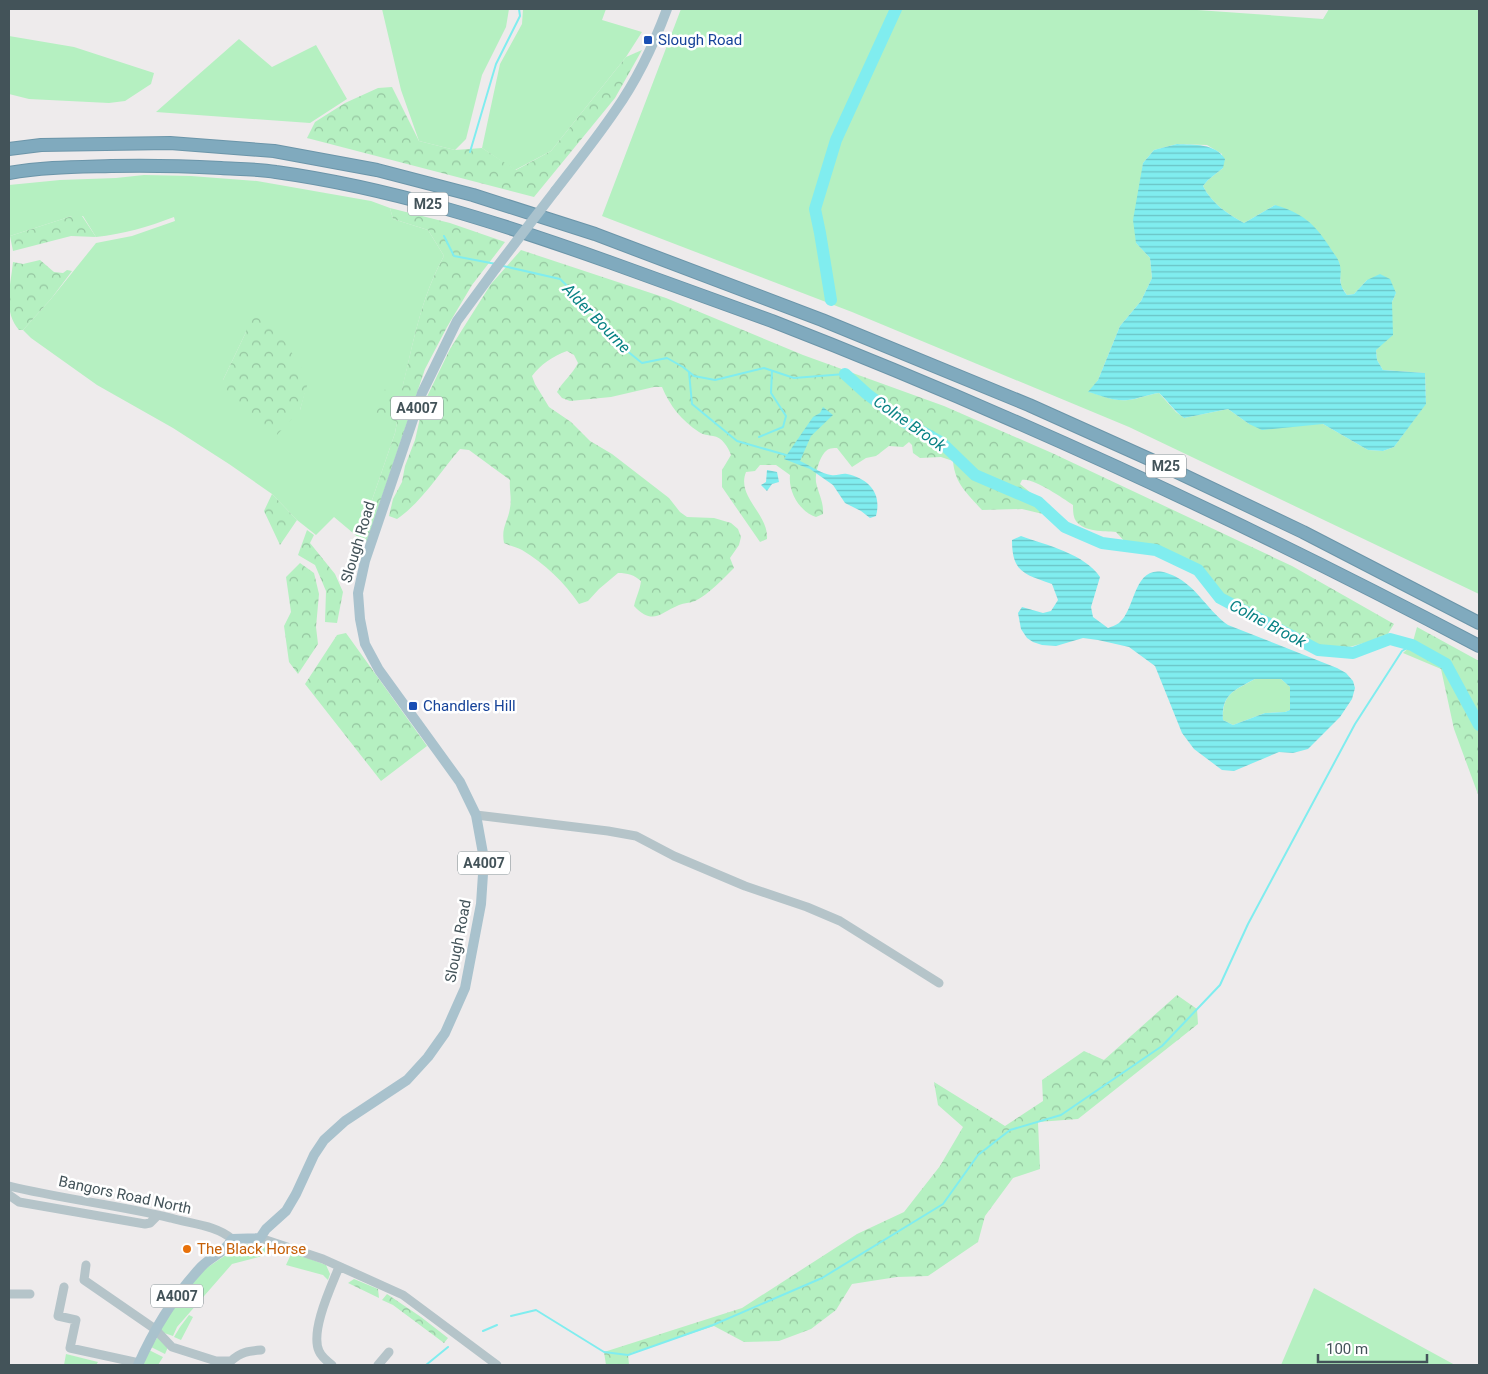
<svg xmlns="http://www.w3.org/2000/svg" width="1488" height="1374" font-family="Roboto,sans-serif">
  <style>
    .grass { fill: #b5f0c1; fill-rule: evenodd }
    .forest { fill: url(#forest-crowns) }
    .water { fill: url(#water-rules); fill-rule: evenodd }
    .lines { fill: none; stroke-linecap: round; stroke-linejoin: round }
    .stream { stroke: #80edef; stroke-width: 2 }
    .river { stroke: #80edef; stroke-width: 12 }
    .highway-casing { stroke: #6b95a9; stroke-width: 14 }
    .minor { stroke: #b5c4c9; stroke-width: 9 }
    .major { stroke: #a9c2cd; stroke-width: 10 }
    .highway { stroke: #80aabe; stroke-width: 12 }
    .major-bridge { stroke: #a9c2cd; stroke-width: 10 }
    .transit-dot { fill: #1a4fb4; stroke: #fff; stroke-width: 2 }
    .food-dot { fill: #e8710a; stroke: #fff; stroke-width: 2 }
    .labels { text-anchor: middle; stroke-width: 5; stroke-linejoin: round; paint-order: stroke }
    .shield { fill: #fff; stroke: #7b878b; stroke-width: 1 }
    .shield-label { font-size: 14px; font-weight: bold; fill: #435359 }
    .transit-label { font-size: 15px; fill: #164399; stroke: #fff; text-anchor: start }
    .street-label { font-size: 15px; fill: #435359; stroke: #fff }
    .food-label { font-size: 15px; fill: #c56008; stroke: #fff; text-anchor: start }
    .water-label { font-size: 16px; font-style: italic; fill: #088284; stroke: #fff }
  </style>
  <defs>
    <pattern id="forest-crowns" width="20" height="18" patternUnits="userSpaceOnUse" patternTransform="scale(1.25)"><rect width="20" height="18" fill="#b5f0c1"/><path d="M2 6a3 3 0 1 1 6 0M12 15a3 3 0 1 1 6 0" fill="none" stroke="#95c5a0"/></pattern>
    <pattern id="water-rules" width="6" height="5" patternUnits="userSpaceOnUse" patternTransform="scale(1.25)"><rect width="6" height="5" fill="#80edef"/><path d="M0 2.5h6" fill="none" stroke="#6ac3c5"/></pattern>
  </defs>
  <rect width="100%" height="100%" fill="#eeebec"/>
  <path class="grass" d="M382 9H509L506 27 482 75 466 139 455 150 419 141 401 90Z
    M523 9H606L602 20 642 32 626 57 551 151 515 170 482 148 500 64 522 24Z
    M681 9H1183L1323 19 1329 9H1479V594L1129 427 852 312 602 216ZM1177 144 1207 145 1222 154 1223 168 1208 180 1203 186C1212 204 1228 214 1244 223L1275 205 1339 262 1341 286 1347 295 1354 294 1367 280 1396 293 1392 302V314L1376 350 1377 360 1383 370 1425 373 1426 403 1394 447 1383 451 1368 450 1323 424H1249L1228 409 1184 418 1176 412 1159 393C1149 394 1139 399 1128 400 1116 402 1101 395 1089 392L1098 380 1120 326 1141 301 1152 278 1150 258 1136 243 1143 163 1154 150Z
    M9 36 74 47 154 73 151 84 125 101 109 103 29 99 9 94Z
    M239 39 272 67 316 45 347 99 310 123 156 112Z
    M144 175 191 176 257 181 371 201 390 208 393 219 428 230 444 256C421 297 413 344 402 390H380L397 422 395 433 359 538 334 517 316 535 297 520 272 494 229 464 173 428 97 385 31 338 23 330 51 299 96 243 132 236 175 221 174 217C148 227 123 234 96 237L83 216H72L10 236 9 185 60 180 116 178ZM246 332 308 379 300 410 223 380Z
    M1255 679H1281L1290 687V710L1285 712 1265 713 1233 725 1223 720C1222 693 1234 691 1255 679Z
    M247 1244H257L269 1247 266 1255 232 1264 177 1327 173 1336 164 1333 159 1329 164 1320 202 1271 226 1255Z
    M292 1252 326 1265 330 1274 328 1280 323 1275 286 1265Z
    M1314 1288 1455 1365H1281Z
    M189 1315 193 1317 181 1340 174 1337 180 1327Z
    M157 1338H159L168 1347 165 1354 151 1347Z
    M149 1350 163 1357 158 1365H142Z
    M66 1354 98 1362 96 1365H64Z"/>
  <path class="forest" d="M642 50 615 98 534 197 307 138 315 122 345 103 378 88 392 87 419 141 455 150 482 148 516 170 551 151 626 57Z
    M390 208 450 223 505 242 472 285 447 327 425 369 367 541 359 538 395 433 397 422 374 412 380 390 402 389C413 344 421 297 444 256L428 230 393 219Z
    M72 216H82L96 237 71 236 13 251 10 236Z
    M521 250 666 298 803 355 944 406 1052 453 1292 566 1394 624 1386 637 1342 649 1315 645 1221 595 1203 570 1163 548 1127 544 1116 532C1104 531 1084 532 1076 521 1073 517 1073 510 1073 505 1062 498 1034 478 1022 480L1020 484 1053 511 1051 514 1047 515 1022 509 982 510C967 493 955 484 953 461L941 457 920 458 913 453 912 445 909 442 903 447 889 446 876 456 866 458 852 467 837 448C834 448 831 448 829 449 820 453 815 473 816 482 818 493 824 502 823 514L816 517C800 512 788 492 790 475L776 465H760L755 471 746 472C736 497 769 514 767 539L760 542 722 487V470L731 455C728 447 722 437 713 436 708 435 703 435 699 432 681 420 670 406 662 387H654L611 397 570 401 562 398 557 392C563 381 572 375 578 363L574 355 567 351C553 356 540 365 532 376L535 384 549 407 571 422 590 441 612 454 669 498 680 512 687 517 714 518 731 523 738 529 741 537 739 545 730 558 734 568C724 578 708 595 695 601 690 603 684 603 679 605 660 613 653 626 634 606 636 597 640 590 641 581 634 575 628 573 618 573L599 589 588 601 579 604C565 583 544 563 522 550 517 547 510 546 504 543 501 527 508 522 510 508 512 499 509 489 510 480L469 450 460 449C440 472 422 502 397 519L389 516 393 499 402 482 405 466 415 440 423 405 450 349 491 284Z
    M40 260 54 272 63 273 67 270 72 271 51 299 23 330H19C2 310 11 285 13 262L23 264Z
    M248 315 271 321 309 379 300 410 276 436 224 396 223 380 246 332Z
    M272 494 297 520 280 545 264 511Z
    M307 530 314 535 310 543 335 574 343 592 337 623 325 622 326 591 315 565 298 555Z
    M300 563 314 573 319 594 316 627 318 644 298 674 289 662 284 626 291 612 286 577Z
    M1417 627 1479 661V797L1454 729 1441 669 1403 653 1412 645Z
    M346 633 427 746 381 781 305 684 337 635Z
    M1177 995 1197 1009 1198 1024 1078 1119 1038 1122 1040 1169 1013 1178 985 1216 978 1242 928 1276 897 1277 852 1284 836 1310 811 1329 779 1341 744 1342 714 1326 628 1354 629 1365H606L604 1352 742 1308 857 1234 904 1212 940 1166 963 1127 938 1105 934 1082 1005 1126 1043 1101 1042 1080 1084 1051 1104 1060Z
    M354 1279 378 1289 379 1298 348 1283Z
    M387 1294 421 1317 448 1338 444 1343 393 1305 382 1300Z"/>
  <path class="water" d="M1177 144C1194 145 1215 143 1225 159L1223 168 1208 180 1203 186C1212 204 1228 214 1244 223L1275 205C1302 213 1314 223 1329 246 1332 251 1337 257 1339 262 1344 276 1335 280 1347 295L1354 294 1367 280 1380 274 1390 279 1396 293 1392 302 1393 335 1376 350 1377 360 1383 370 1425 373 1426 404 1394 447 1383 451 1368 450 1323 424 1262 430 1249 424 1228 409 1184 418C1174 411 1168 401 1159 393 1149 394 1138 399 1128 400 1115 402 1100 395 1088 392L1098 380 1120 326 1141 301 1152 278 1150 258 1136 243 1133 220 1143 163 1154 150Z
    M823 407 833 415 811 436 800 461C809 465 822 474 831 475 837 476 842 473 847 474 869 479 882 493 876 516L870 518 861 511 845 503 833 485 810 469 784 459 813 417 820 413Z
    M767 470 777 472 779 482 772 484 767 491 761 485 766 482Z
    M1021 536C1046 545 1085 554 1100 577L1091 607 1093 617 1108 628C1111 627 1116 625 1119 623 1138 608 1132 553 1178 578 1199 590 1209 612 1228 625L1337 668 1346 673 1353 681 1355 688 1352 699 1340 717 1308 749 1293 753 1279 752 1234 771 1222 770 1194 749 1182 733 1155 666 1129 647 1098 640 1083 638 1056 646 1042 645 1033 642 1027 638 1021 629 1018 613 1022 607 1043 613 1051 611 1058 600 1052 584C1025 574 1012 573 1012 540ZM1255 679H1281L1290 687V710L1285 712 1265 713 1233 725 1223 720C1221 694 1235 690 1255 679Z"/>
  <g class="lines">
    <path class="stream" d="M470 152 496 64 520 16 519 9
      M444 236 454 256 496 264
      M503 266 560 279 602 319 616 342 642 363 667 358 683 367 694 376 715 380 764 368 794 378 845 374
      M689 372 692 404 737 441 786 455
      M759 437 783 427 786 416 771 393 772 371
      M511 1316 536 1310 604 1352 628 1355 713 1325 822 1278 943 1204 978 1155 1010 1130 1061 1115 1162 1046 1220 985 1248 924 1355 724 1402 651 1412 645
      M483 1331 497 1325
      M426 1365 448 1347"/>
    <path class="river" d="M831 300 820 233 815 209 836 140 896 9
      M845 374 867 394 905 422 942 443 975 475 1038 502 1065 527 1102 543 1156 550 1198 570 1220 598 1318 650 1353 653 1390 639 1412 645 1446 664 1479 725"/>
    <g class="highway-casing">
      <path id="highway" d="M9 149 41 145 170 143 274 151 377 170 473 195 595 234 822 320 1029 405 1158 463 1303 532 1479 623
        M9 173C43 167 76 167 111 166 148 165 184 166 221 168 239 169 258 169 276 172 391 188 500 223 609 262 663 282 718 301 772 321 1014 415 1250 525 1479 646"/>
    </g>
    <path class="minor" d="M476 815 608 831 636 836 674 856 745 886 807 907 840 921 939 983
      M9 1186C62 1199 117 1205 171 1218 191 1224 216 1225 232 1239
      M9 1195 19 1202 145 1224 150 1223 158 1215
      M260 1238 323 1259 403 1295 497 1365
      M86 1265 84 1280 155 1329 172 1347 216 1361H231C241 1352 248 1351 261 1350
      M64 1287 58 1316 76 1320 70 1348 139 1363
      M9 1294H30
      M332 1365C328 1362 321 1356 319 1351 310 1331 331 1287 339 1267
      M378 1365 389 1352"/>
    <path class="major" d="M555 191C575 165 596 139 615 111 637 80 654 44 667 9
      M138 1365C154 1329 174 1296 201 1267 211 1256 225 1253 232 1239L260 1238 266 1229 286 1211 296 1194 314 1155 324 1140 345 1121 407 1080 428 1057 445 1033 465 988 481 904 484 859 476 815 460 782 379 670 365 644 360 619 358 593 365 561 422 393 457 321 496 268"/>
    <use href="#highway" class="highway"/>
    <path class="major-bridge" d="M496 268 555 191"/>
  </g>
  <g class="transit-dot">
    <rect x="643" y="35" width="10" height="10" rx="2.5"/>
    <rect x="408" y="701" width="10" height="10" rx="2.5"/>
  </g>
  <circle class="food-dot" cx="187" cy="1249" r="5"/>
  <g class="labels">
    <g class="shield">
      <rect x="408" y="192.5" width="40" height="23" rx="4"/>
      <rect x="391" y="396.5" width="52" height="23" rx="4"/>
      <rect x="1146" y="454.5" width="40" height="23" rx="4"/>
      <rect x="458" y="851.5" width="52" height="23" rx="4"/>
      <rect x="151" y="1284.5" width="52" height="23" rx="4"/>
    </g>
    <g class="shield-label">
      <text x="428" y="209">M25</text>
      <text x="417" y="413">A4007</text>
      <text x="1166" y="471">M25</text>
      <text x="484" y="868">A4007</text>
      <text x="177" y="1301">A4007</text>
    </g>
    <g class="transit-label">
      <text x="658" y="45">Slough Road</text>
      <text x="423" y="711">Chandlers Hill</text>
    </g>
    <g class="street-label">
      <text transform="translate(358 542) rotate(-73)" y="5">Slough Road</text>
      <text transform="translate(458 941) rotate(-79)" y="5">Slough Road</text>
      <text transform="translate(125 1195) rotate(12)" y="5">Bangors Road North</text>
    </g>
    <g class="food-label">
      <text x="197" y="1254">The Black Horse</text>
    </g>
    <g class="water-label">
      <text transform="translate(597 318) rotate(46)" y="6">Alder Bourne</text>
      <text transform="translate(910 423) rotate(35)" y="6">Colne Brook</text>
      <text transform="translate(1268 623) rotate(28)" y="6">Colne Brook</text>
    </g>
  </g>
  <rect width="1488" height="1374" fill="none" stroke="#435359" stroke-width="20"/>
  <path d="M1318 1354v8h109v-8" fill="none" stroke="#435359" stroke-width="2.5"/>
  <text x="1326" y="1354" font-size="15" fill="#435359" stroke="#ffffff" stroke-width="4" paint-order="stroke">100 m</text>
</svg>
